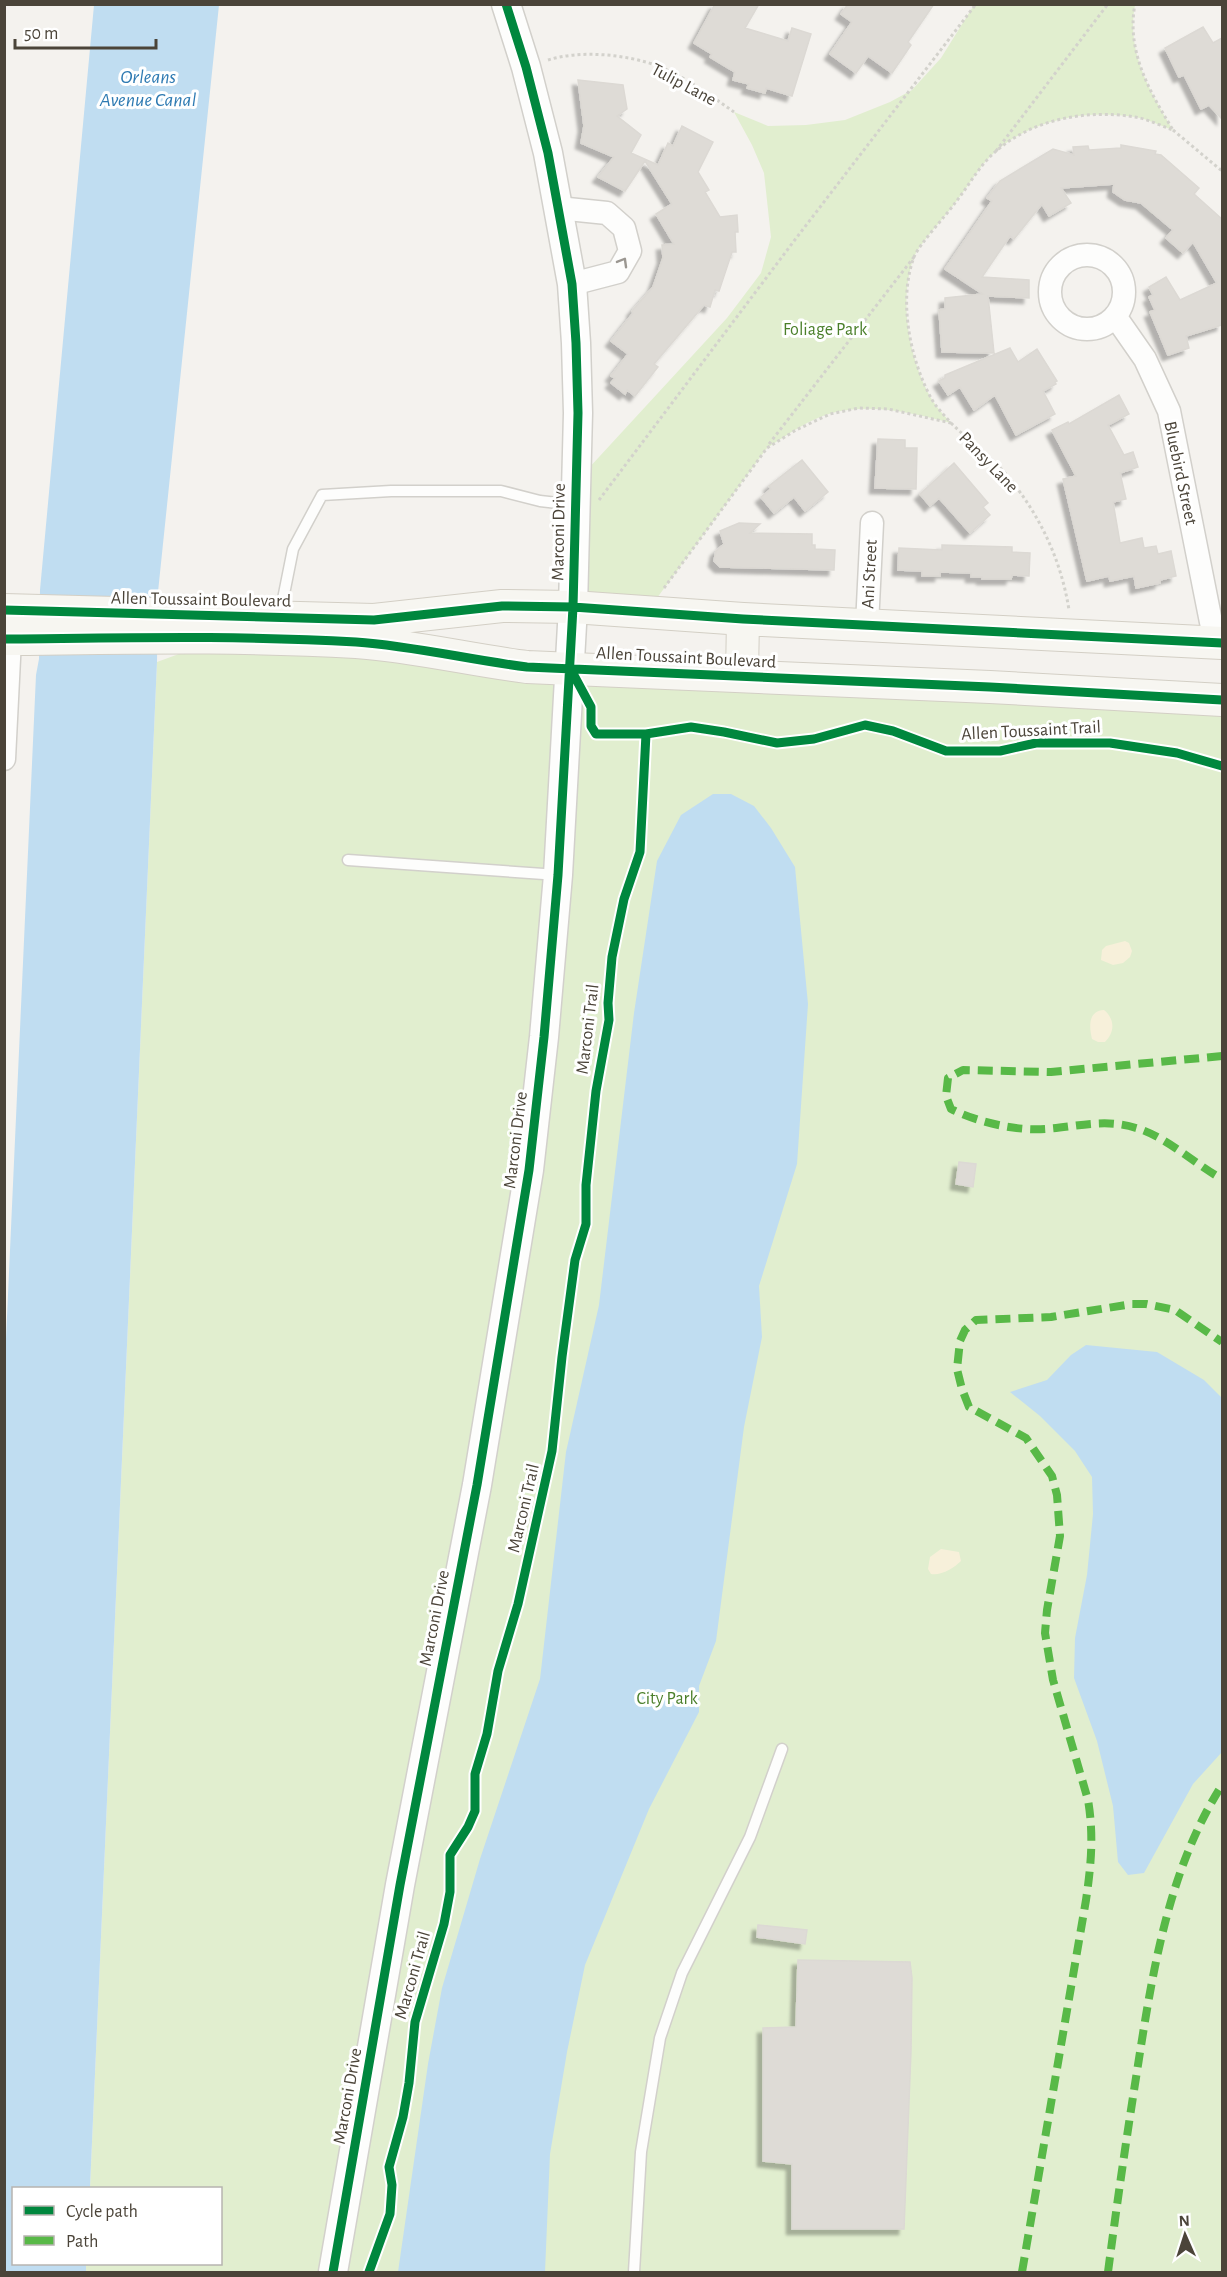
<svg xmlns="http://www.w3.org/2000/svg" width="1227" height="2277" font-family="'Alegreya Sans',sans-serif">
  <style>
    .green { fill: #e1eecf }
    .sand { fill: #f7f0da }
    .water { fill: #c0ddf1 }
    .building { fill: #dedbd6; stroke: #dcd9d4; stroke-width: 1.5; filter: url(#shadow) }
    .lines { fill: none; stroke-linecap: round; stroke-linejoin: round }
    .service-casing { stroke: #d2d0cb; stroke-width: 13 }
    .minor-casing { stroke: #d2d0cb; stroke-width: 25 }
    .tertiary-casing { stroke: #d2d0cb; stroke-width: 31 }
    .secondary-casing { stroke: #d3cfc5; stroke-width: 34 }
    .path { stroke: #d3d2cc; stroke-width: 3; stroke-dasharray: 3 3; stroke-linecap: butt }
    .service { stroke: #fdfdfc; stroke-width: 10 }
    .minor { stroke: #fdfdfc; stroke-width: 22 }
    .tertiary { stroke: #fdfdfc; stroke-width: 28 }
    .secondary { stroke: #f7f6f1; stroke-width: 32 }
    .quiet { stroke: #58b947; stroke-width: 8; stroke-dasharray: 15 8; stroke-linecap: butt }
    .cycleway-casing { stroke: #fff; stroke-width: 13 }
    .cycleway { stroke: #00873e; stroke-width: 9 }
    .oneway { stroke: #9b9791 }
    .labels { text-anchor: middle; stroke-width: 6; stroke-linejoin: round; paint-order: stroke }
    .street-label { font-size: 18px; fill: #4b4439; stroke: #fff }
    .park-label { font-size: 18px; fill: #4a7f2a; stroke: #fff }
    .water-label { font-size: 20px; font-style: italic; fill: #2e7ab2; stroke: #fff }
  </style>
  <defs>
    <filter id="shadow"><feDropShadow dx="-5.5" dy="5.5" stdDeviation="1.5" flood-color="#0004"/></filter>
  </defs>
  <rect width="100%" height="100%" fill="#f4f2ee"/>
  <path class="green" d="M974 5H1135C1126 52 1150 92 1173 130 1161 126 1148 119 1135 117 1087 109 1031 119 994 153 979 166 968 187 955 203 945 217 920 243 914 257 898 300 909 359 931 398 936 407 944 415 951 423 912 413 872 403 832 413 809 419 787 435 767 448L646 613 573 607 576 482 727 318 761 273 771 237 764 173 752 145 734 112 768 126 806 125 845 120 890 102 912 90 941 58Z
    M220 639 1222 700V2272H86V2264H220V2188H90L157 662Z"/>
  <path class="sand" d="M1125 941 1129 943 1132 951 1130 957 1123 963 1113 965 1101 960 1102 950 1106 946Z
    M1104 1010C1115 1019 1115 1032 1105 1042H1098L1092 1039C1089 1026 1088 1011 1104 1010Z
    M941 1549 959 1552 961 1561C954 1568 941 1576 931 1574L928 1569 930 1557Z"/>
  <path class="water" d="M94 5H219L158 592 157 662 90 2188H14V2264H86V2272H5V1361L36 675 39 659 40 590Z
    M713 794H731L754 806 771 828 795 867 808 1004 797 1164 759 1286 762 1337 744 1427 716 1641 699 1686V1712L649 1809 585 1965 567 2052 550 2154 545 2272H398L428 2064 442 1988 480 1859 540 1679 566 1452 599 1305 634 1013 657 861 681 815Z
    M1086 1345 1157 1352 1204 1380 1222 1398V1752L1193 1784 1144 1873 1128 1875 1118 1862 1113 1806 1097 1741 1074 1678 1075 1638 1087 1575 1093 1514 1092 1477 1075 1451 1040 1416 1010 1392 1047 1380 1071 1355Z"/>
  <path class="building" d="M715 4H759L745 28 788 41 792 28 811 34 792 96 766 88 765 93 747 88 749 84 733 80 735 72 710 57 712 54 694 43Z
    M848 4H934L908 42 911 45 892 73 868 56 856 73 830 54 852 22 841 14Z
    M1203 27 1213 43 1222 38V119L1209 105 1201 109 1184 75 1179 77 1165 48Z
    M578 80 623 85 627 109 617 116 641 135 631 153 658 165 668 143 673 146 682 126 713 142 698 172 709 190 705 192 720 217 737 215 738 232H735L736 252H732L719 291 715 290 710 307 704 305 654 364 658 367 635 396 627 390 625 394 611 383 615 378 611 376 628 354 611 341 633 313 632 311 653 287 663 258 662 245 674 244 656 214 672 204 645 161 625 191 598 177 614 157 581 143 584 126Z
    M1121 145 1156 151 1155 154 1161 155 1199 188 1194 194 1222 219V325L1186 336 1189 348 1168 355 1150 312 1155 310 1149 297 1153 295 1149 287 1166 277 1180 300 1217 283 1193 242 1183 253 1166 238 1173 230 1141 203 1125 200 1113 192 1114 184 1061 188 1071 203 1049 216 1042 204 1014 239 1010 236 982 277 1029 280V298L988 296 994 353 942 352 939 310 945 309V298L983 294 945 269 992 201 987 198 1000 181 1053 149 1074 155 1073 147 1088 146 1089 150 1121 148Z
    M1010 348 1018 362 1037 349 1057 381 1055 382 1056 384 1043 391 1055 414 1016 435 995 395 974 410 960 387 948 395 939 381 945 378V375Z
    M1119 395 1129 414 1108 425 1124 455 1133 452 1138 467 1120 473 1126 499 1113 502 1120 543 1142 538 1144 548 1156 546 1158 554 1171 551 1176 576 1160 580V583L1136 588 1134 576 1110 581 1109 576 1087 581 1063 479 1076 476 1052 430 1068 422 1069 424Z
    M878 439 905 440V448H917L916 489 875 488Z
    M802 460 828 492 805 511 794 497 774 513 761 497 771 489 769 486Z
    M954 463 988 503 983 507 990 515 970 533 939 498 930 506 920 494Z
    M739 523 760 524 750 533 812 534V545H815V549L835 550 834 570 720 567 714 561 716 551 724 544 720 531Z
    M942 545 1012 547V552L1030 553 1029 576 1012 575 1011 579H982V577H971V573L940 572V576H922V571L898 570 899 548 942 550Z
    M959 1162 976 1164 973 1187 956 1184Z
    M758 1925 807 1930 805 1944 757 1937Z
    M798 1960 910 1962 912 1978 911 2051 904 2229H792V2164L763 2161V2028L796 2027Z"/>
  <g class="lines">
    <g class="service-casing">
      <path id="service" d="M280 614 293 549 322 495 391 491H501L540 501 575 505
        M348 860 558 875
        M634 2272 641 2152 660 2038 682 1973 750 1837 782 1749"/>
    </g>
    <g class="minor-casing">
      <path id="minor" d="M558 208 607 213 624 228 630 251 618 272 572 284
        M1050 292a37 37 0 1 1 74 0a37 37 0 1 1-74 0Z
        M1115 316 1145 359 1169 411 1215 642
        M867 625 872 523
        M4 759 10 639"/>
    </g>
    <g class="tertiary-casing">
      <path id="tertiary" d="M333 2272 400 1885 477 1485 529 1170 544 1037 558 875 573 607 578 413 576 343 572 284 548 153 526 67 506 4"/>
    </g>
    <g class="secondary-casing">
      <path id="secondary" d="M4 610 374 620 502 606 573 607 743 619 1222 643
        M4 639C121 638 239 635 356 642 414 646 470 660 527 667L990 687 1222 700
        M742 675 743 619"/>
    </g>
    <path class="path" d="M548 60C580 50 626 54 658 66 685 77 710 95 734 112
      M1173 130 1222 171
      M996 151 1108 4
      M951 423C968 440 989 455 1005 473 1039 513 1061 559 1069 610
      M769 444 914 257
      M599 500 794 241 976 4
      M664 588 767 448 796 430 830 414 859 408 888 409 951 423C944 415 936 407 931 398 910 359 898 300 914 257 920 243 945 217 955 203 968 187 979 166 994 153 1031 119 1087 109 1135 117 1148 119 1161 126 1173 130 1150 92 1126 52 1135 4"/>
    <use href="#service" class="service"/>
    <use href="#minor" class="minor"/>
    <use href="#tertiary" class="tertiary"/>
    <use href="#secondary" class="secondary"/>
    <path class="quiet" d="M1222 1056 1051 1072 963 1070 948 1078 946 1096 951 1109C977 1122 1015 1131 1045 1129 1076 1127 1105 1118 1136 1128 1165 1136 1195 1164 1222 1179
      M1022 2272 1086 1900C1091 1866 1094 1835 1088 1800L1053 1680 1045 1633 1047 1610 1060 1536 1057 1495 1052 1476 1026 1438 969 1407 962 1389 957 1369 960 1341 965 1330 976 1320 1051 1317 1132 1304H1146L1175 1310 1222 1342
      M1108 2272C1117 2203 1127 2134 1138 2065 1153 1969 1169 1868 1222 1785"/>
    <g class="cycleway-casing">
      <path id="cycleway" d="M4 610 374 620 502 606 573 607 743 619 1222 643
        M4 639C121 638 239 635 356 642 414 646 470 660 527 667L990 687 1222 700
        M570 668 591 707V726L596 734H646L691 727 724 732 777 743 814 739 865 725 893 731 946 751H1000L1036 743H1110L1177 753 1222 766
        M333 2272 400 1885 477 1485 529 1170 544 1037 558 875 573 607 578 413 576 343 572 284 548 153 526 67 506 4
        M369 2272 390 2214 392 2185 389 2167 403 2117 409 2083 415 2022 444 1924 450 1892V1855L468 1827 475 1811V1774L487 1734 498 1671 518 1604 552 1451 562 1357 575 1260 586 1224V1185L596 1091 609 1020 608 1003 612 957 624 899 640 852 646 734"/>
    </g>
    <use href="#cycleway" class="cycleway"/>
  </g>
  <defs><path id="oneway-chevron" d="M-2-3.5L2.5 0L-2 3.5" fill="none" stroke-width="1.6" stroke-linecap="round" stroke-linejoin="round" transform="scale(1.5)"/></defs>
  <use class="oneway" href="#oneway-chevron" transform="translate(623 262) rotate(-60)"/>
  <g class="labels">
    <g class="street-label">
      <text transform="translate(684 84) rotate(28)" y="6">Tulip Lane</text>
      <text transform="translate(989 462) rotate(46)" y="6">Pansy Lane</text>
      <text transform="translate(1181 473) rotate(78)" y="6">Bluebird Street</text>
      <text transform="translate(558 532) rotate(-89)" y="6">Marconi Drive</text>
      <text transform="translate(869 574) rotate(-87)" y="6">Ani Street</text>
      <text transform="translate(201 599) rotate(1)" y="6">Allen Toussaint Boulevard</text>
      <text transform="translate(686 657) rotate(3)" y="6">Allen Toussaint Boulevard</text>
      <text transform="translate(1031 730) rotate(-3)" y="6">Allen Toussaint Trail</text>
      <text transform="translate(587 1029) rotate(-83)" y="6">Marconi Trail</text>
      <text transform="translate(515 1140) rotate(-83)" y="6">Marconi Drive</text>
      <text transform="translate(523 1508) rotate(-77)" y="6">Marconi Trail</text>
      <text transform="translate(434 1618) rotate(-79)" y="6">Marconi Drive</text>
      <text transform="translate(412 1975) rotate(-74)" y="6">Marconi Trail</text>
      <text transform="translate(347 2096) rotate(-80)" y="6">Marconi Drive</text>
    </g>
    <g class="park-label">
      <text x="825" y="335">Foliage Park</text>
      <text x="667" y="1704">City Park</text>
    </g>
    <g class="water-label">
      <text x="148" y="83">Orleans<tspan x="148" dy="23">Avenue Canal</tspan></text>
    </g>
  </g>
  <rect width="1227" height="2277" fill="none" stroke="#4b4439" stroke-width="12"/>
  <rect x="12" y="2187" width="210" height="78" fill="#ffffff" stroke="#b7b4b0" stroke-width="1.5"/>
  <rect x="24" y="2206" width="30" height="9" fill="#00873e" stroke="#b7b4b0" stroke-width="1.5"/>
  <text x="66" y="2217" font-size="18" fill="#4b4439">Cycle path</text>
  <rect x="24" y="2236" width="30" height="9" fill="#58b947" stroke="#b7b4b0" stroke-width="1.5"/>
  <text x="66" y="2247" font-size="18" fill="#4b4439">Path</text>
  <g transform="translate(1185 2235) rotate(357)" stroke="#ffffff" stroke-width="4.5" paint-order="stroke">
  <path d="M0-4.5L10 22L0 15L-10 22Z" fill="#4b4439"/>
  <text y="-9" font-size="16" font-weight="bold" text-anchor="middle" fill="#4b4439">N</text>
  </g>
  <path d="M15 39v9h141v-9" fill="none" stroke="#4b4439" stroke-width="3"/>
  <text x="24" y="39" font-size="18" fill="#4b4439" stroke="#ffffff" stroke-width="4.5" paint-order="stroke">50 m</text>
</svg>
